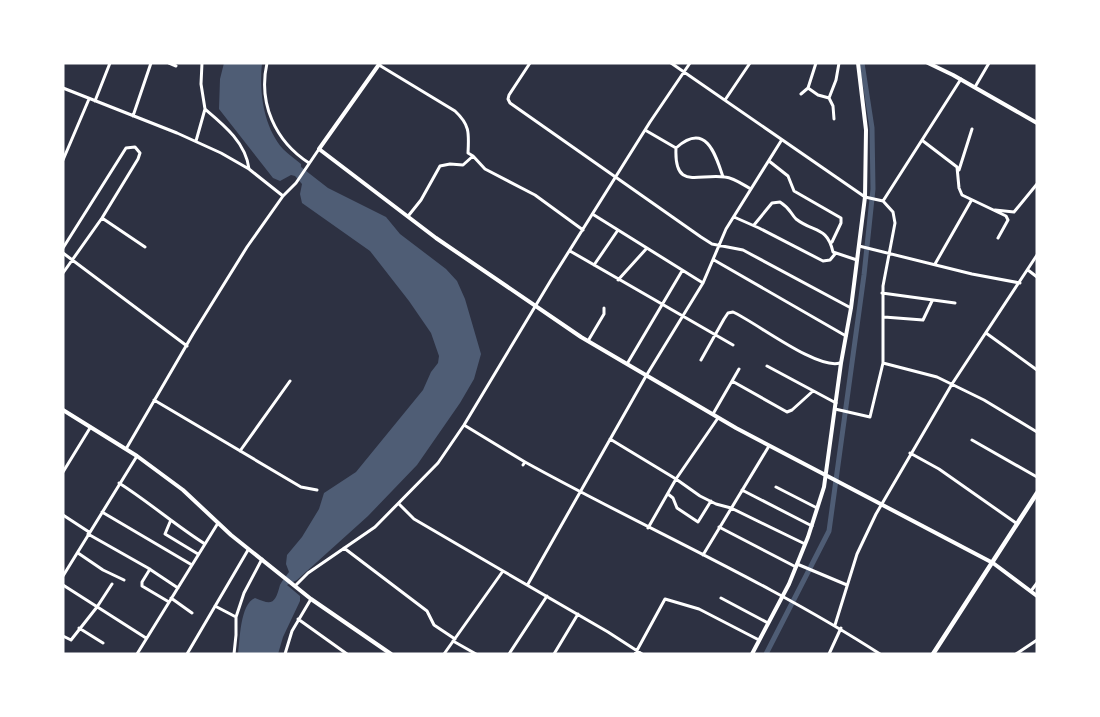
<svg xmlns="http://www.w3.org/2000/svg" width="1100" height="717" font-family="'Roboto Serif',serif">
  <style>
    .water { fill: #4f5d75 }
    .lines { fill: none; stroke-linecap: round; stroke-linejoin: round }
    .canal { stroke: #4f5d75; stroke-width: 5 }
    .minor { stroke: #fff; stroke-width: 3 }
    .secondary { stroke: #fff; stroke-width: 4 }
    .primary { stroke: #fff; stroke-width: 4.5 }
  </style>
  <rect width="100%" height="100%" fill="#2d3142"/>
  <path class="water" d="M224 63H262C259 91 263 126 283 149 288 154 295 159 301 164V167L328 188 386 217 400 234 446 269 457 281 465 299 481 354 474 379 460 403 417 465 368 516 297 580 287 585 300 596V601L283 637 278 654H238C240 640 240 604 255 598 273 606 275 603 280 585 282 581 286 576 289 572L286 564 287 555 302 537 319 509 324 493 356 472 423 390 431 372 438 363 439 356 431 333 409 301 370 251 302 203 300 194 302 184 295 176 291 175 280 181 273 178 219 109 220 79Z"/>
  <g class="lines">
    <path class="canal" d="M766 654 829 531 864 275 873 189 872 128 862 63"/>
    <path class="minor" d="M169 63 176 66
      M267 63C258 103 275 141 309 163
      M530 63 509 95 508 99 510 103 701 237 712 244 743 250 851 308
      M671 63 865 197 883 201 961 79
      M379 65 455 111C470 125 469 133 468 153L473 156 463 165 450 164 440 166 421 200 409 215
      M975 87 989 63
      M63 88 177 133 221 153 249 169 283 196
      M808 88 818 95 829 98 836 80 839 63
      M801 94 808 88 816 63
      M829 98 833 106 834 119
      M725 100 750 63
      M95 101 110 63
      M205 109C224 125 246 143 249 169
      M133 116 151 63
      M645 130 676 148C674 191 698 173 725 177 734 178 742 184 751 189
      M196 141 205 109 201 84 202 63
      M923 141 957 167 959 188 962 195 1006 216 1008 220 998 238
      M676 148C705 122 715 152 723 177
      M473 156 485 169 535 195 583 230
      M63 160 89 99
      M769 161 788 176 794 191 841 218V223L832 242
      M959 170 972 129
      M995 210 1014 212 1037 184
      M594 215 703 283
      M734 217 759 228 823 261 830 260 835 254
      M102 218 145 247
      M754 225 772 203 780 202C791 209 790 213 796 219 814 233 827 226 833 252L857 260
      M859 246 972 274 1020 283
      M63 248 126 148 135 147 140 153 138 159 102 218 63 273
      M570 251 733 345
      M63 253 187 346
      M714 260 846 336
      M935 264 971 201
      M594 265 618 230
      M1028 270 1037 277
      M618 280 647 248
      M882 293 955 303
      M884 317 923 320 932 301
      M986 333 1037 370
      M588 341 604 314V308
      M701 360 724 319 728 313 733 312C757 323 817 370 840 363
      M883 363 937 377 984 400 1037 432
      M627 364 682 271
      M767 366 836 403
      M732 381 787 412 792 410 813 391
      M154 400 301 487 317 490
      M835 409 870 417 883 363V286L895 223 893 212 883 201
      M713 414 739 369
      M464 425 525 462 523 465
      M610 439 676 479 718 418
      M972 440 1037 477
      M126 449 193 334 247 247 283 196 296 183 319 149
      M240 451 290 381
      M910 453 939 469 1016 523
      M525 462C642 527 767 581 880 654
      M63 472 90 428
      M119 483C149 502 175 525 205 544
      M776 487 817 508
      M742 490 812 526
      M668 494 673 498 677 508 698 522 711 501
      M399 504 414 519 503 571
      M102 512 192 565
      M63 515 89 532
      M170 522 165 534 198 554
      M719 527 796 567
      M648 528 676 479 700 496 716 504 731 508 805 544
      M88 534 148 568 178 588
      M344 548 427 611 434 625 455 639
      M78 553 103 570 124 580
      M703 555 769 446
      M797 564 847 585
      M150 569 142 582V586L169 602
      M63 576 137 456
      M528 584 646 376 703 283 726 229 781 141
      M63 585 146 638
      M295 586 308 573 375 527 438 463 464 425 551 280 650 122 690 63
      M1031 591 1037 583
      M171 598 192 613
      M721 598 768 623
      M215 606 236 617 244 593 262 559
      M298 619 347 654
      M835 625 857 554 876 514 952 384 1037 255
      M79 628 103 643
      M63 636 71 640 97 607 112 584
      M453 641 476 654
      M137 654 218 523
      M187 654 248 550
      M234 654 236 635V617
      M285 654 292 631 311 599
      M444 654 503 571 608 632 642 654
      M509 654 547 596
      M554 654 578 614
      M635 654 665 599 699 609 759 640
      M829 654 841 628
      M1016 654 1037 640"/>
    <path class="secondary" d="M380 63 319 149 436 238 581 337 736 428 993 563 1037 596
      M928 63 953 75 1037 123
      M63 410 137 456 183 490 231 535 311 599 391 654
      M752 654 789 584 808 537 824 487 841 363 851 308 865 197 866 130 858 63"/>
    <path class="primary" d="M933 654 1037 493"/>
  </g>
  <rect width="1100" height="717" fill="none" stroke="#ffffff" stroke-width="129"/>
</svg>
